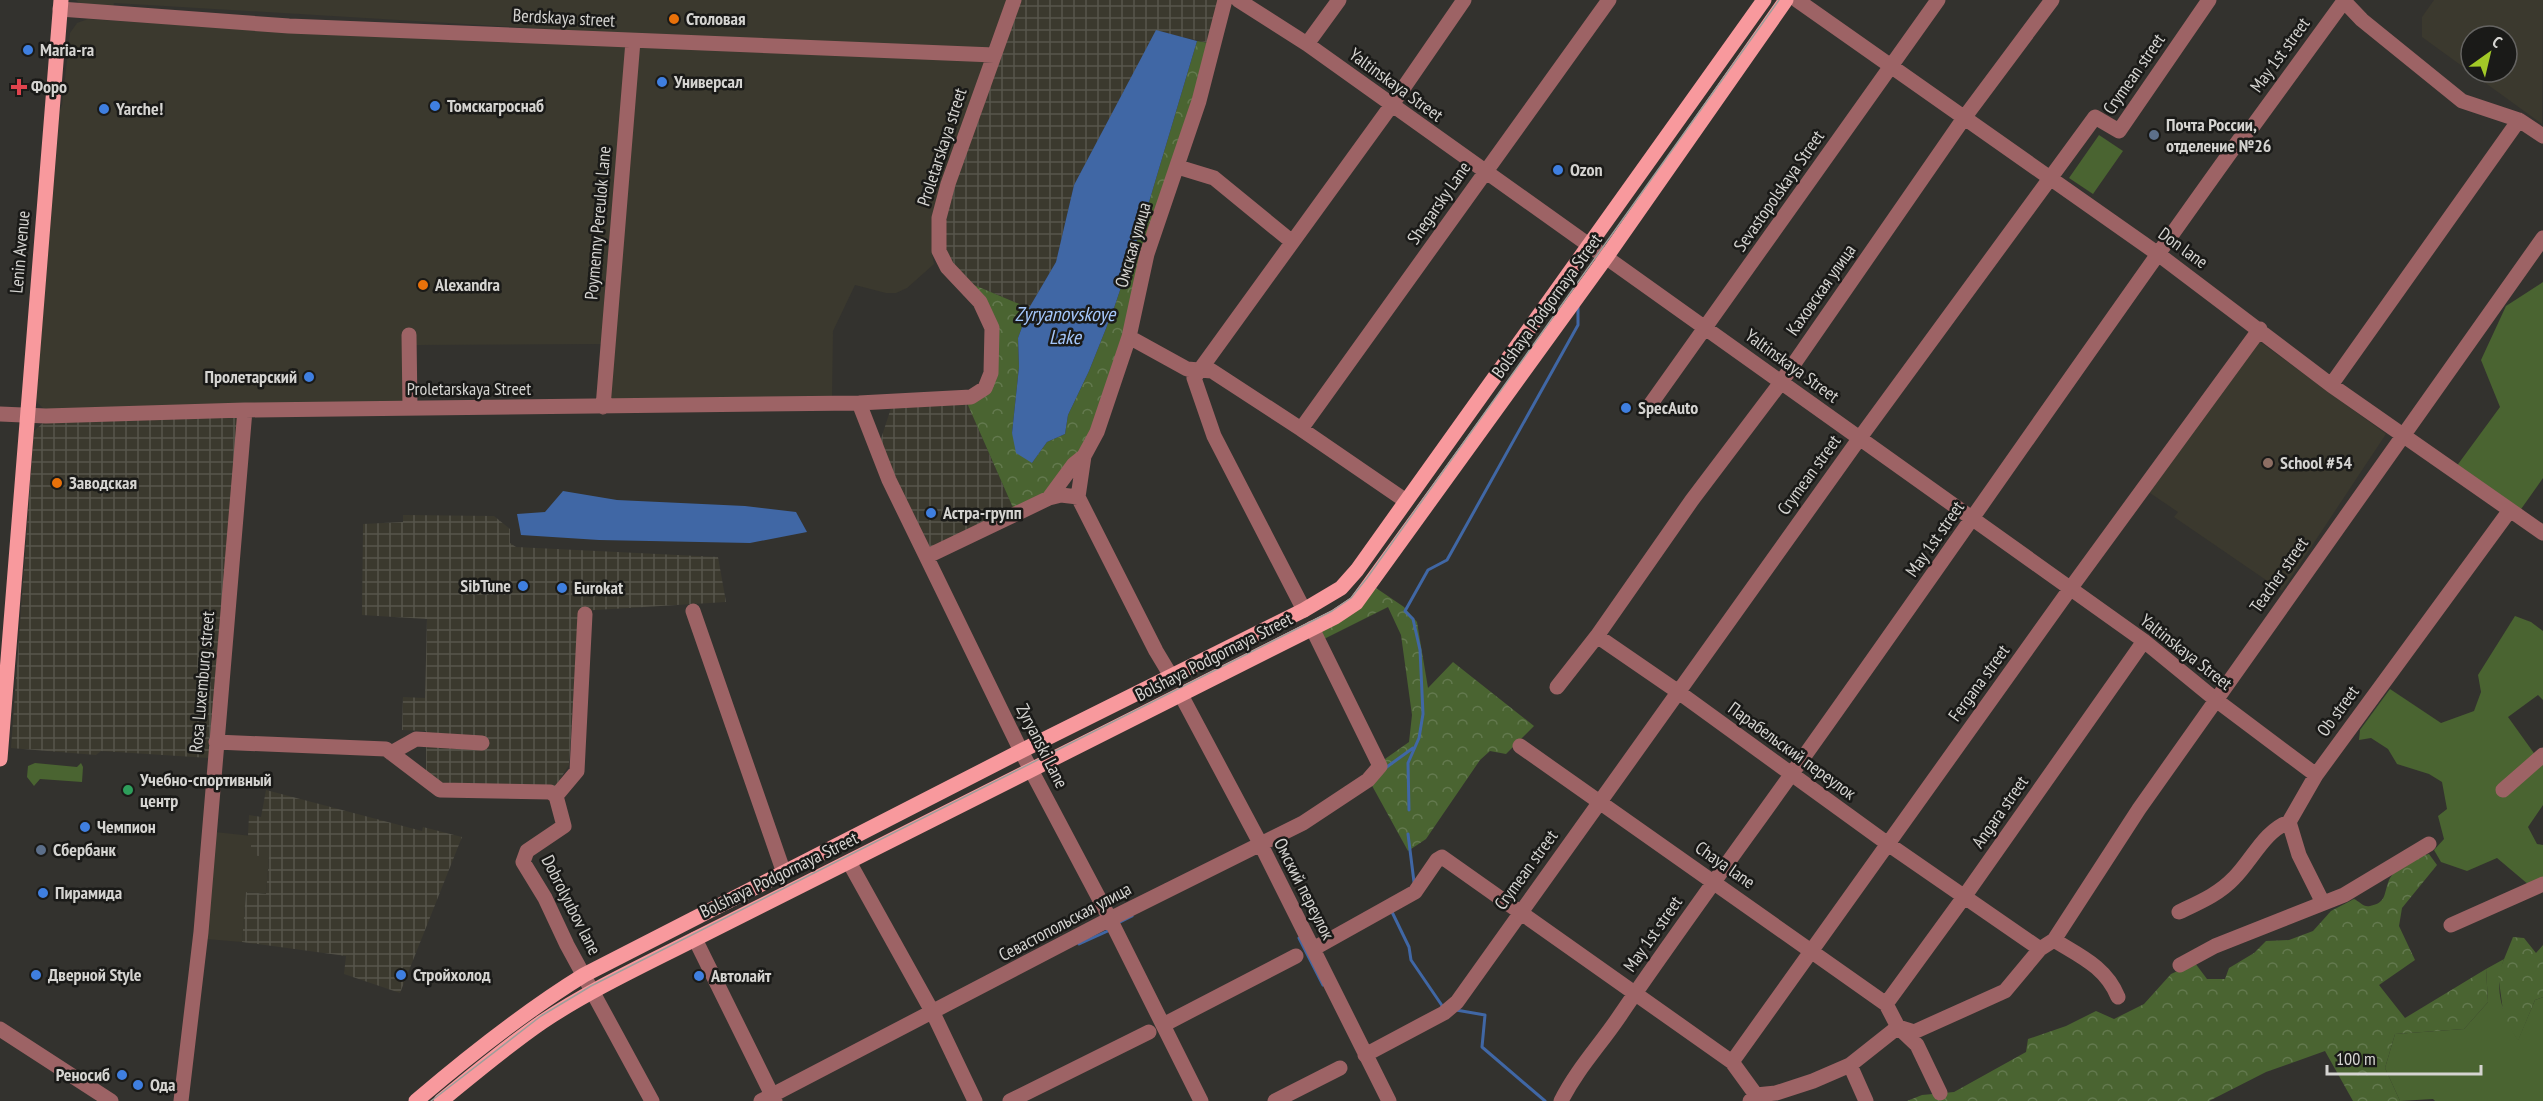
<svg xmlns="http://www.w3.org/2000/svg" width="2543" height="1101" font-family="'PT Sans Narrow',sans-serif">
  <style>
    .built { fill: #3b392e; fill-rule: evenodd }
    .industrial { fill: url(#industrial-grid) }
    .green { fill: #4a6431 }
    .forest { fill: url(#forest-crowns) }
    .water { fill: #4067a5 }
    .lines { fill: none; stroke-linecap: round; stroke-linejoin: round }
    .stream { stroke: #4067a5; stroke-width: 3 }
    .minor { stroke: #9d6365; stroke-width: 15 }
    .major { stroke: #f8999d; stroke-width: 15 }
    .tram { stroke: #9f9e9b; stroke-width: 1.5 }
    .food-dot { fill: #e8710a; stroke: #1a1a18; stroke-width: 2 }
    .shop-dot { fill: #3f7fe0; stroke: #1a1a18; stroke-width: 2 }
    .health-dot { fill: #e0444e; stroke: #1a1a18; stroke-width: 2 }
    .service-dot { fill: #5c6f8a; stroke: #1a1a18; stroke-width: 2 }
    .education-dot { fill: #8d6e63; stroke: #1a1a18; stroke-width: 2 }
    .leisure-dot { fill: #2e9e5b; stroke: #1a1a18; stroke-width: 2 }
    .labels { text-anchor: middle; stroke-width: 5; stroke-linejoin: round; paint-order: stroke }
    .street-label { font-size: 18px; fill: #d5d4d1; stroke: #1a1a18 }
    .poi-label { font-size: 18px; font-weight: bold; fill: #d5d4d1; stroke: #1a1a18; text-anchor: start }
    .water-label { font-size: 20px; font-style: italic; fill: #a5c7fb; stroke: #1a1a18 }
  </style>
  <defs>
    <pattern id="industrial-grid" width="8" height="8" patternUnits="userSpaceOnUse" patternTransform="scale(1.5)"><rect width="8" height="8" fill="#3b392e"/><path d="M0 4h8M4 0v8" fill="none" stroke="#56554b"/></pattern>
    <pattern id="forest-crowns" width="20" height="18" patternUnits="userSpaceOnUse" patternTransform="scale(1.5)"><rect width="20" height="18" fill="#4a6431"/><path d="M2 6a3 3 0 1 1 6 0M12 15a3 3 0 1 1 6 0" fill="none" stroke="#63794e"/></pattern>
  </defs>
  <rect width="100%" height="100%" fill="#33322e"/>
  <path class="built" d="M76 0H1007L988 49 633 34 114 3 113 10 80 4Z
    M2434 0H2543L2542 124 2422 37V17ZM2471 36H2507V72H2471Z
    M88 19 290 32 985 61 933 217 932 254 934 264 907 288 896 293H886L855 285 833 331 832 399 600 403 603 344 414 345 415 405 53 410 43 408 38 403 36 397 60 110 62 105 70 33 77 23Z
    M2259 341 2386 434 2282 591 2174 517 2178 512 2147 491Z
    M215 832 252 836 269 857 266 894 246 892 242 942 206 939Z"/>
  <path class="industrial" d="M1021 0H1219L1209 43 1156 31 1074 185 1056 262 1029 308 974 285 952 263 946 249 943 233 953 186Z
    M967 403 1014 510 931 549 894 478 880 442 891 408Z
    M238 414 209 758 101 751 96 755 11 748 34 431 44 422Z
    M403 515 494 516 510 529V543L516 547 718 557 726 602 579 611 569 765 555 787 441 783 426 773V731L402 730 403 697 425 698 427 619 362 615 363 524 403 522Z
    M266 790 422 831 423 827 462 837 400 993 344 974 346 956 242 942 246 892 266 894 269 857 250 855 252 837 248 836 249 815 261 817Z"/>
  <path class="green" d="M2099 135 2123 151 2093 194 2069 178Z
    M2543 282V478L2519 512 2456 467 2500 407 2481 360 2506 306Z
    M2515 616 2531 622 2543 631V700L2538 695 2508 717 2536 756 2543 759V805L2528 827 2537 844 2543 845V880L2529 885 2497 858 2467 871 2441 862 2434 850 2444 839 2438 816 2447 809 2442 782 2429 774 2397 764 2388 749 2371 738 2359 740 2360 730 2390 689 2441 723 2474 711 2481 692 2478 675Z
    M35 763 77 767 81 763 83 767 82 782 40 779 34 786 27 777 28 766Z
    M2504 959C2493 987 2502 1015 2518 1040L2535 1000 2543 997V1101H2435L2433 1099 2400 1101 2385 1068 2395 1034 2464 1029 2488 1002 2486 969Z"/>
  <path class="forest" d="M1197 41 1209 43 1126 336 1093 433 1046 495 1014 510 967 403 996 375 974 285 1029 308 1018 338 1019 367 1012 433 1032 463 1047 442 1065 434 1068 415 1089 371 1113 311 1144 219Z
    M1376 588 1404 607 1417 622 1428 688 1453 662 1534 726 1506 754 1490 751 1480 760 1426 839 1408 851 1370 782 1385 759 1409 742 1412 715 1401 635 1388 607 1322 640 1317 629 1359 605Z
    M2429 854 2437 865 2402 908 2399 926 2415 960 2379 985 2405 1018 2486 969 2488 1002 2464 1029 2395 1034 2385 1068 2400 1101H2353L2325 1051 2266 1072 2209 1101H1907L1922 1095 1954 1092 2026 1052 2028 1039 2066 1026 2096 1011 2114 1019 2144 1004 2171 974 2195 963 2207 979H2225L2229 968 2254 953 2266 941 2289 940 2313 931 2331 911 2354 899C2359 901 2364 908 2370 906 2386 903 2384 894 2388 883 2393 867 2415 857 2429 854Z
    M2513 937 2524 938 2536 953 2543 945V997L2535 1000 2518 1041 2504 1018 2498 974Z"/>
  <path class="water" d="M1156 30 1197 41 1144 219 1113 311 1089 371 1068 415 1065 434 1047 442 1032 463 1016 453 1012 433 1019 367 1018 338 1029 308 1056 262 1074 185Z
    M563 491 617 500 745 506 796 512 807 532 750 543 599 540 521 535 517 514 545 512Z"/>
  <g class="lines">
    <path class="stream" d="M1384 769 1413 748
      M1409 810 1408 763 1419 738 1423 714 1420 650 1413 619 1405 611 1428 570 1447 560 1578 325V307
      M1408 834 1414 882
      M1392 912 1409 947 1411 960 1443 1007
      M1120 922 1132 916
      M1299 938 1323 985
      M1079 944 1110 930
      M1456 1010 1485 1015 1482 1047 1545 1101"/>
    <path class="minor" d="M1238 0 1307 44 2144 641 2216 700 2316 775
      M1797 0 2158 254 2331 385 2543 533
      M2343 0 2362 20 2462 101 2519 120 2543 136
      M60 9 289 26 994 55
      M1307 44 1339 0
      M1178 167 1214 178 1291 241
      M409 335 410 408
      M1129 337 1187 369 1212 371 1301 429 1406 501
      M2331 385 2519 120
      M859 403 889 480 1021 751 1110 919 1201 1101
      M1650 405 1938 0
      M603 407 633 41
      M0 414 46 416 245 410 859 403 971 397 985 388 991 373 992 328 980 302 947 267 939 251V218L948 184 1014 0
      M1301 429 1609 0
      M1078 497 1084 456
      M1049 498 1061 495 1078 497 1156 651 1171 676
      M928 556 1049 498 1074 464 1084 456 1097 432 1129 337 1147 254 1199 101 1225 0
      M1304 610 1214 436 1194 378 1391 106 1464 0
      M693 611 784 873
      M1597 636 1677 691 1888 844 2040 949
      M1557 687 1597 636 1692 500 1782 381 1964 118 2052 0
      M1181 695 1260 843 1389 1101
      M216 742 386 749 440 790 550 792 556 796 564 826 527 851 523 862 545 898 567 945 652 1101
      M1520 746 1886 1004 1898 1027 1917 1045 1940 1093
      M391 753 416 739 482 743
      M2503 790 2543 755
      M556 796 577 771 585 614
      M2289 822 2299 855 2323 903
      M849 862 933 1013 975 1101
      M2179 912C2200 902 2219 894 2234 878 2252 860 2265 830 2289 822L2316 775 2510 510
      M2451 925 2543 884
      M695 939 775 1101
      M2054 940C2080 956 2106 967 2118 997
      M1313 949 1415 892 1437 860 1442 857 1732 1062 1756 1095
      M2180 965 2215 946 2344 895 2429 844
      M1886 1004 1964 897 2144 641
      M1163 1025 1296 956
      M0 1029 111 1101
      M1365 1055 1444 1013 1457 1002 1859 439 2095 117 2119 131 2209 0
      M1732 1062 2070 589 2260 329
      M1850 1065 1866 1101
      M181 1101 201 932 245 410
      M761 1101 1110 919 1303 823 1368 780 1380 766 1312 628
      M1010 1101 1149 1032
      M1275 1101 1340 1068
      M1561 1101C1577 1069 1601 1044 1621 1014 1677 932 1735 853 1793 772 1943 562 2089 349 2240 139L2253 126 2344 1
      M1750 1101 1756 1095 1776 1093 1813 1081 1850 1065 1898 1027 1914 1032 2005 991 2040 949 2054 940 2139 809 2543 238"/>
    <path class="major" d="M0 759 61 0
      M416 1101C470 1055 524 1012 584 975L1021 751 1304 610 1341 588 1357 570 1764 0
      M441 1101C474 1074 507 1046 542 1022 590 990 644 965 695 939L1335 617 1356 603 1607 256 1786 0"/>
    <path class="tram" d="M431 1101 541 1016 591 986 1332 611 1351 598 1367 578 1779 0"/>
  </g>
  <g class="food-dot">
    <circle cx="674" cy="19" r="6"/>
    <circle cx="423" cy="285" r="6"/>
    <circle cx="57" cy="483" r="6"/>
  </g>
  <g class="shop-dot">
    <circle cx="28" cy="50" r="6"/>
    <circle cx="662" cy="82" r="6"/>
    <circle cx="435" cy="106" r="6"/>
    <circle cx="104" cy="109" r="6"/>
    <circle cx="1558" cy="170" r="6"/>
    <circle cx="309" cy="377" r="6"/>
    <circle cx="1626" cy="408" r="6"/>
    <circle cx="931" cy="513" r="6"/>
    <circle cx="523" cy="586" r="6"/>
    <circle cx="562" cy="588" r="6"/>
    <circle cx="85" cy="827" r="6"/>
    <circle cx="43" cy="893" r="6"/>
    <circle cx="36" cy="975" r="6"/>
    <circle cx="401" cy="975" r="6"/>
    <circle cx="699" cy="976" r="6"/>
    <circle cx="122" cy="1075" r="6"/>
    <circle cx="138" cy="1085" r="6"/>
  </g>
  <path class="health-dot" d="M16 78h6v6h6v6h-6v6h-6v-6h-6v-6h6z"/>
  <g class="service-dot">
    <circle cx="2154" cy="135" r="6"/>
    <circle cx="41" cy="850" r="6"/>
  </g>
  <circle class="education-dot" cx="2268" cy="463" r="6"/>
  <circle class="leisure-dot" cx="128" cy="790" r="6"/>
  <g class="labels">
    <g class="street-label">
      <text transform="translate(564 18) rotate(3)" y="6">Berdskaya street</text>
      <text transform="translate(2280 55) rotate(-54)" y="6">May 1st street</text>
      <text transform="translate(2134 74) rotate(-55)" y="6">Crymean street</text>
      <text transform="translate(1396 85) rotate(36)" y="6">Yaltinskaya Street</text>
      <text transform="translate(942 147) rotate(-72)" y="6">Proletarskaya street</text>
      <text transform="translate(1779 191) rotate(-55)" y="6">Sevastopolskaya Street</text>
      <text transform="translate(1439 203) rotate(-55)" y="6">Shegarsky Lane</text>
      <text transform="translate(598 223) rotate(-85)" y="6">Poymenny Pereulok Lane</text>
      <text transform="translate(1133 245) rotate(-74)" y="6">Омская улица</text>
      <text transform="translate(2183 248) rotate(36)" y="6">Don lane</text>
      <text transform="translate(20 252) rotate(-85)" y="6">Lenin Avenue</text>
      <text transform="translate(1821 290) rotate(-55)" y="6">Каховская улица</text>
      <text transform="translate(1547 306) rotate(-54)" y="6">Bolshaya Podgornaya Street</text>
      <text transform="translate(1792 366) rotate(36)" y="6">Yaltinskaya Street</text>
      <text x="469" y="395">Proletarskaya Street</text>
      <text transform="translate(1809 475) rotate(-54)" y="6">Crymean street</text>
      <text transform="translate(1935 539) rotate(-55)" y="6">May 1st street</text>
      <text transform="translate(2279 575) rotate(-55)" y="6">Teacher street</text>
      <text transform="translate(2186 652) rotate(38)" y="6">Yaltinskaya Street</text>
      <text transform="translate(1214 657) rotate(-27)" y="6">Bolshaya Podgornaya Street</text>
      <text transform="translate(202 682) rotate(-85)" y="6">Rosa Luxemburg street</text>
      <text transform="translate(1979 683) rotate(-54)" y="6">Fergana street</text>
      <text transform="translate(2338 711) rotate(-54)" y="6">Ob street</text>
      <text transform="translate(1042 746) rotate(63)" y="6">Zyryanski Lane</text>
      <text transform="translate(1792 751) rotate(36)" y="6">Парабельский переулок</text>
      <text transform="translate(2000 812) rotate(-55)" y="6">Angara street</text>
      <text transform="translate(1725 865) rotate(35)" y="6">Chaya lane</text>
      <text transform="translate(1526 870) rotate(-54)" y="6">Crymean street</text>
      <text transform="translate(779 875) rotate(-26)" y="6">Bolshaya Podgornaya Street</text>
      <text transform="translate(1304 889) rotate(63)" y="6">Омский переулок</text>
      <text transform="translate(571 905) rotate(63)" y="6">Dobrolyubov lane</text>
      <text transform="translate(1065 922) rotate(-28)" y="6">Севастопольская улица</text>
      <text transform="translate(1653 934) rotate(-55)" y="6">May 1st street</text>
    </g>
    <g class="poi-label">
      <text x="686" y="25">Столовая</text>
      <text x="40" y="56">Maria-ra</text>
      <text x="674" y="88">Универсал</text>
      <text x="31" y="93">Форо</text>
      <text x="447" y="112">Томскагроснаб</text>
      <text x="116" y="115">Yarche!</text>
      <text x="2166" y="131">Почта России,<tspan x="2166" dy="21">отделение №26</tspan></text>
      <text x="1570" y="176">Ozon</text>
      <text x="435" y="291">Alexandra</text>
      <text x="297" y="383" text-anchor="end">Пролетарский</text>
      <text x="1638" y="414">SpecAuto</text>
      <text x="2280" y="469">School #54</text>
      <text x="69" y="489">Заводская</text>
      <text x="943" y="519">Астра-групп</text>
      <text x="511" y="592" text-anchor="end">SibTune</text>
      <text x="574" y="594">Eurokat</text>
      <text x="140" y="786">Учебно-спортивный<tspan x="140" dy="21">центр</tspan></text>
      <text x="97" y="833">Чемпион</text>
      <text x="53" y="856">Сбербанк</text>
      <text x="55" y="899">Пирамида</text>
      <text x="48" y="981">Дверной Style</text>
      <text x="413" y="981">Стройхолод</text>
      <text x="711" y="982">Автолайт</text>
      <text x="110" y="1081" text-anchor="end">Реносиб</text>
      <text x="150" y="1091">Ода</text>
    </g>
    <g class="water-label">
      <text x="1065" y="321">Zyryanovskoye<tspan x="1065" dy="23">Lake</tspan></text>
    </g>
  </g>
  <g transform="translate(2489 54) rotate(34)"><circle r="28" fill="#1a1a18" stroke="#656462" stroke-width="1.5"/>
  <path d="M0-4.5L10 22L0 15L-10 22Z" fill="#a2c927"/>
  <text y="-9" font-size="16" font-weight="bold" text-anchor="middle" fill="#d5d4d1">С</text>
  </g>
  <path d="M2327 1065v9h154v-9" fill="none" stroke="#d5d4d1" stroke-width="3"/>
  <text x="2336" y="1065" font-size="18" fill="#d5d4d1" stroke="#1a1a18" stroke-width="4.5" paint-order="stroke">100 m</text>
</svg>
